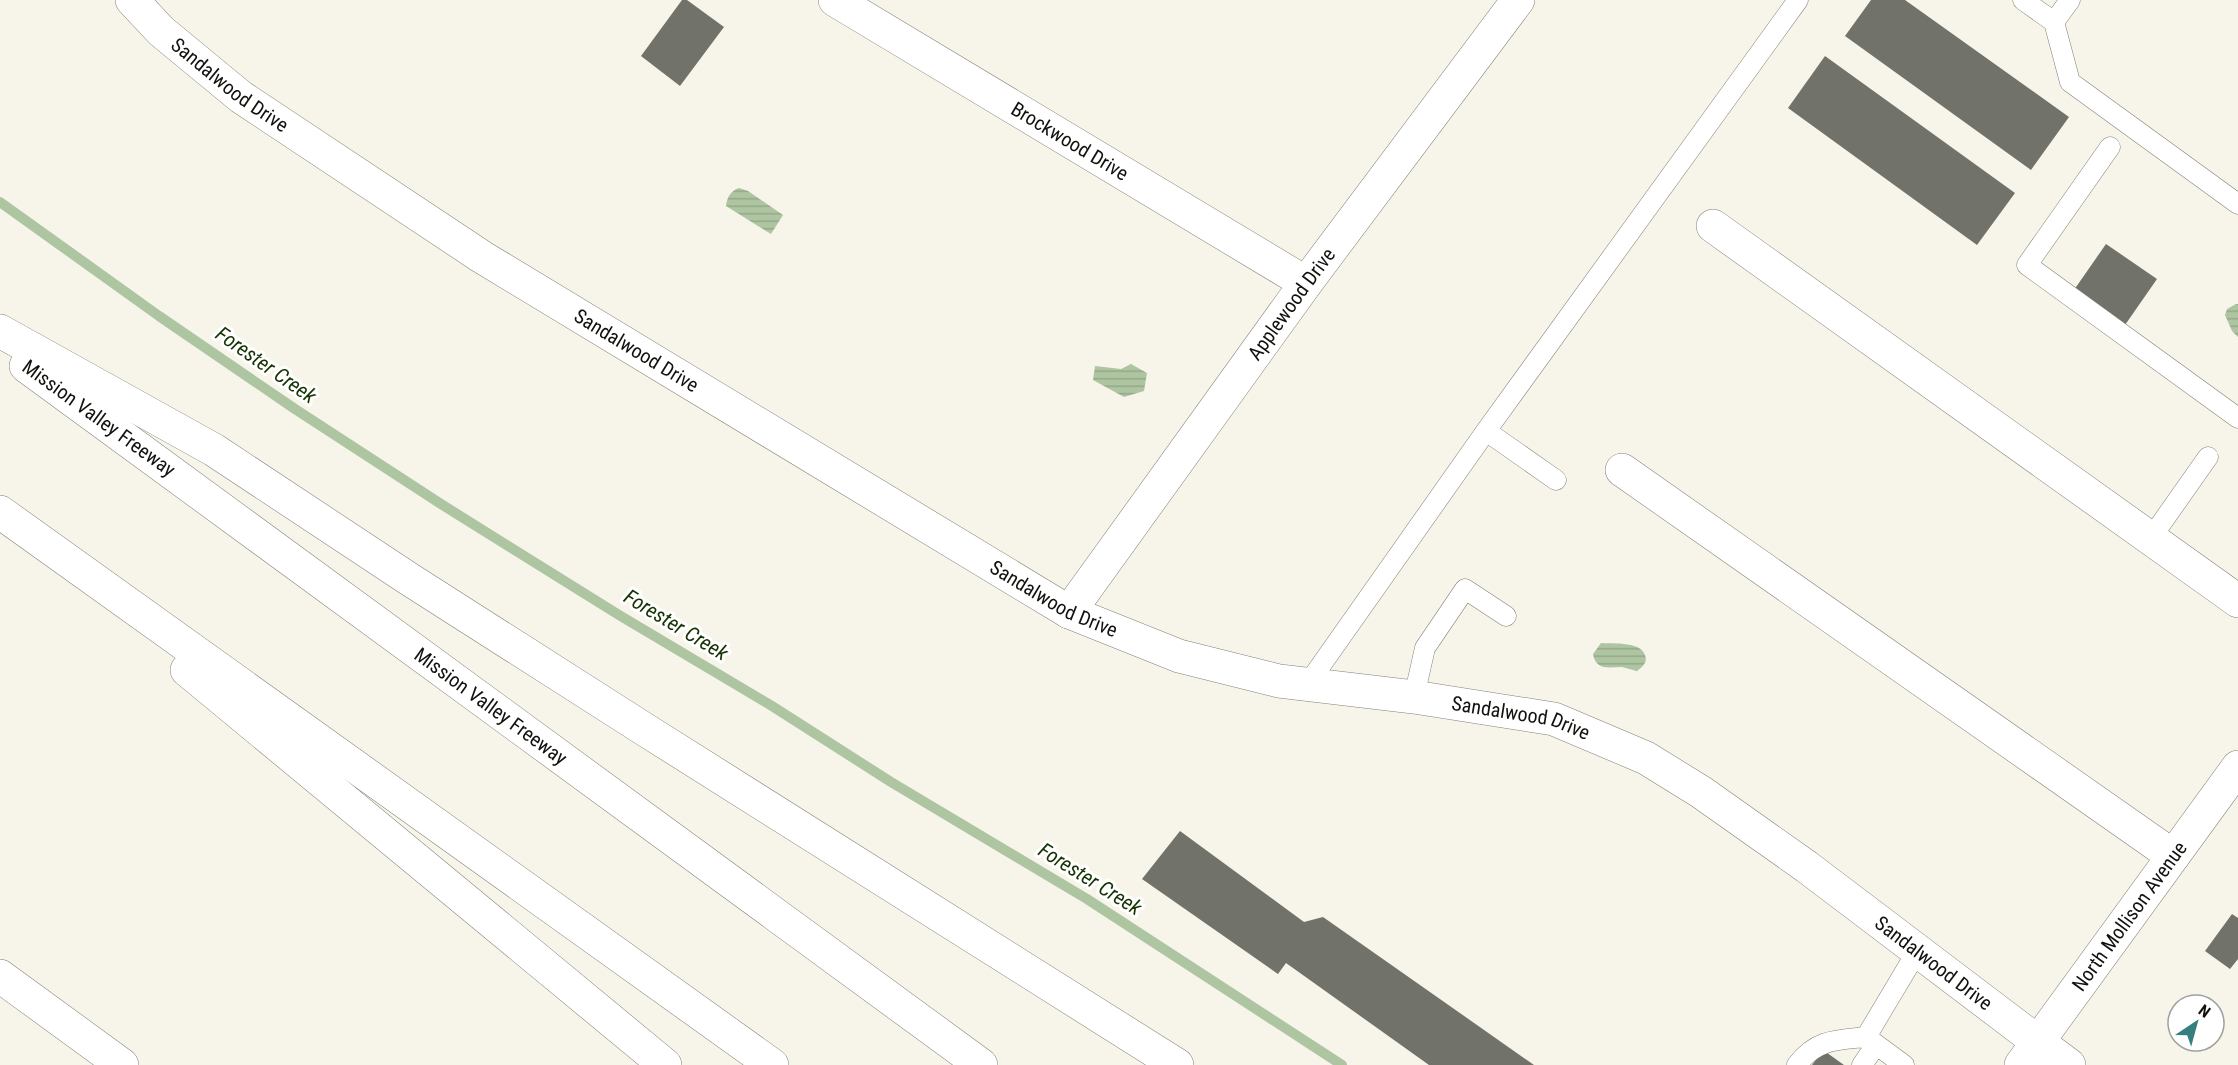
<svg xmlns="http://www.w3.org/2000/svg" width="2238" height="1065" font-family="'Roboto Condensed',sans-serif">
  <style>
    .water { fill: url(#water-rules) }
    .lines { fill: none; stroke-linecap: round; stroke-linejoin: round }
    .stream { stroke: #aec5a1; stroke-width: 10 }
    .building { fill: #71736a }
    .service-casing { stroke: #838178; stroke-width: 21 }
    .minor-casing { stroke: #838178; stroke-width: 34 }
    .tertiary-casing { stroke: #838178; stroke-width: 34 }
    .secondary-casing { stroke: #838178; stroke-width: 34 }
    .motorway-casing { stroke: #838178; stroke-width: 34 }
    .service { stroke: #fff; stroke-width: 20 }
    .minor { stroke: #fff; stroke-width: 33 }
    .tertiary { stroke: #fff; stroke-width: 33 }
    .secondary { stroke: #fff; stroke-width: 33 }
    .motorway { stroke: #fff; stroke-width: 33 }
    .labels { text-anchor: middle; stroke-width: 6; stroke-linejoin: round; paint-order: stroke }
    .street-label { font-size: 20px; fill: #12110e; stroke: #fff }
    .water-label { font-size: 21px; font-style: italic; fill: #153300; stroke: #fff }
  </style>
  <defs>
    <pattern id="water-rules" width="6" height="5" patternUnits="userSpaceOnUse" patternTransform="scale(1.5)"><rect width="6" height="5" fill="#aec5a1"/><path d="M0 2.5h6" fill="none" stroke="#95a889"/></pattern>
  </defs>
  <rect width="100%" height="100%" fill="#f7f4e9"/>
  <path class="water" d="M739 188 748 191 783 215 771 234 726 206C727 198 730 191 739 188Z
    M2236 304H2238V337L2232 331 2225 315 2227 309Z
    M1131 364 1147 373 1144 391 1124 397 1093 380 1095 366 1121 369Z
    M1601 643C1613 644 1640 641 1645 655 1648 663 1642 667 1637 671 1632 670 1627 668 1622 667 1609 667 1596 671 1593 654Z"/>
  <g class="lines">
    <path class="stream" d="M0 202 159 316 295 409 441 504 619 615 772 706 891 782 1087 899 1342 1065"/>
  </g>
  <path class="building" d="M682 0H687L724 27 680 86 641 56Z
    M1871 0H1905L2069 117 2031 170 1845 36Z
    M1825 56 2015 193 1977 245 1788 108Z
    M2106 244 2157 279 2125 325 2074 290Z
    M1180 831 1304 922 1323 917 1534 1065H1429L1286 963 1278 974 1142 879Z
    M2232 914 2238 918V959L2230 969 2205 951Z
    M1823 1050 1844 1065H1812Z"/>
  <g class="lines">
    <g class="service-casing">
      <path id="service" d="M2023 0 2054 22
        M2070 0 2054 22 2070 82 2238 204
        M2110 147 2027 265 2238 418
        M1486 431 1556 480
        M2151 538 2208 457
        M1307 685 1486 431 1798 0
        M1414 697 1425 648 1465 589 1506 616
        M1797 1065C1816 1039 1837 1040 1866 1037
        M1862 1065 1876 1045
        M1904 1065 1866 1037 1918 950"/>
    </g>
    <g class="minor-casing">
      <g id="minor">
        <path id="s1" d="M835 0 1306 283"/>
        <path d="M1713 226 2238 601"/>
        <path d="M1622 470 2173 856"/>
        <path id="s2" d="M1069 612 1306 283 1518 0"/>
        <path d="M0 976 122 1065"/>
        <path d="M2038 1042 2069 1065"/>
      </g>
    </g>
    <g class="tertiary-casing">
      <g id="tertiary">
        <path id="s3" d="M132 0 161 31 241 97 482 257 1069 612 1179 656 1279 681 1414 697 1554 719 1646 758 1701 792 1807 867 2038 1042"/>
      </g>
    </g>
    <g class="secondary-casing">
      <g id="secondary">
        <path id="s4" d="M2021 1065 2238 767"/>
      </g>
    </g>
    <g class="motorway-casing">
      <g id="motorway">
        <path d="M0 331 214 450 409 579 644 729 1177 1065"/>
        <path id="s5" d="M26 366 981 1065"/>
        <path d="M0 512 772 1065"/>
        <path d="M187 670 665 1065"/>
      </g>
    </g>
    <use href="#service" class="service"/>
    <use href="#minor" class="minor"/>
    <use href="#tertiary" class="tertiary"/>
    <use href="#secondary" class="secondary"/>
    <use href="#motorway" class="motorway"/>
  </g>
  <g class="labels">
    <g class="street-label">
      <text dy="7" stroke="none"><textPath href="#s3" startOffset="130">Sandalwood Drive</textPath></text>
      <text dy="7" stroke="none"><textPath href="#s1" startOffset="274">Brockwood Drive</textPath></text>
      <text dy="7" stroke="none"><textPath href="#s2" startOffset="380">Applewood Drive</textPath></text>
      <text dy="7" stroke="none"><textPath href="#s3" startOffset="616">Sandalwood Drive</textPath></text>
      <text transform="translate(99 418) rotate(36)" y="7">Mission Valley Freeway</text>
      <text dy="7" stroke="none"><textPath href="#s3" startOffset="1102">Sandalwood Drive</textPath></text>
      <text dy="7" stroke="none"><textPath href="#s5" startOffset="576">Mission Valley Freeway</textPath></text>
      <text dy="7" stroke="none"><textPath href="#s3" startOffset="1588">Sandalwood Drive</textPath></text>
      <text dy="7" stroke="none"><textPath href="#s4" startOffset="184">North Mollison Avenue</textPath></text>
      <text dy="7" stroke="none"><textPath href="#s3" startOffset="2074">Sandalwood Drive</textPath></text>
    </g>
    <g class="water-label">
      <text transform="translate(266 365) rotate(35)" y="7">Forester Creek</text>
      <text transform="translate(676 625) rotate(31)" y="7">Forester Creek</text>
      <text transform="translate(1090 879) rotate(32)" y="7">Forester Creek</text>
    </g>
  </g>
  <g transform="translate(2196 1023) rotate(36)"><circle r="28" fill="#ffffff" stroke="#a0a09f" stroke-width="1.5"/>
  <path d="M0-4.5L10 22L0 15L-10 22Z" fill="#367f7f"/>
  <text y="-9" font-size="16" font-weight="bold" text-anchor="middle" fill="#12110e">N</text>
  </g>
</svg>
